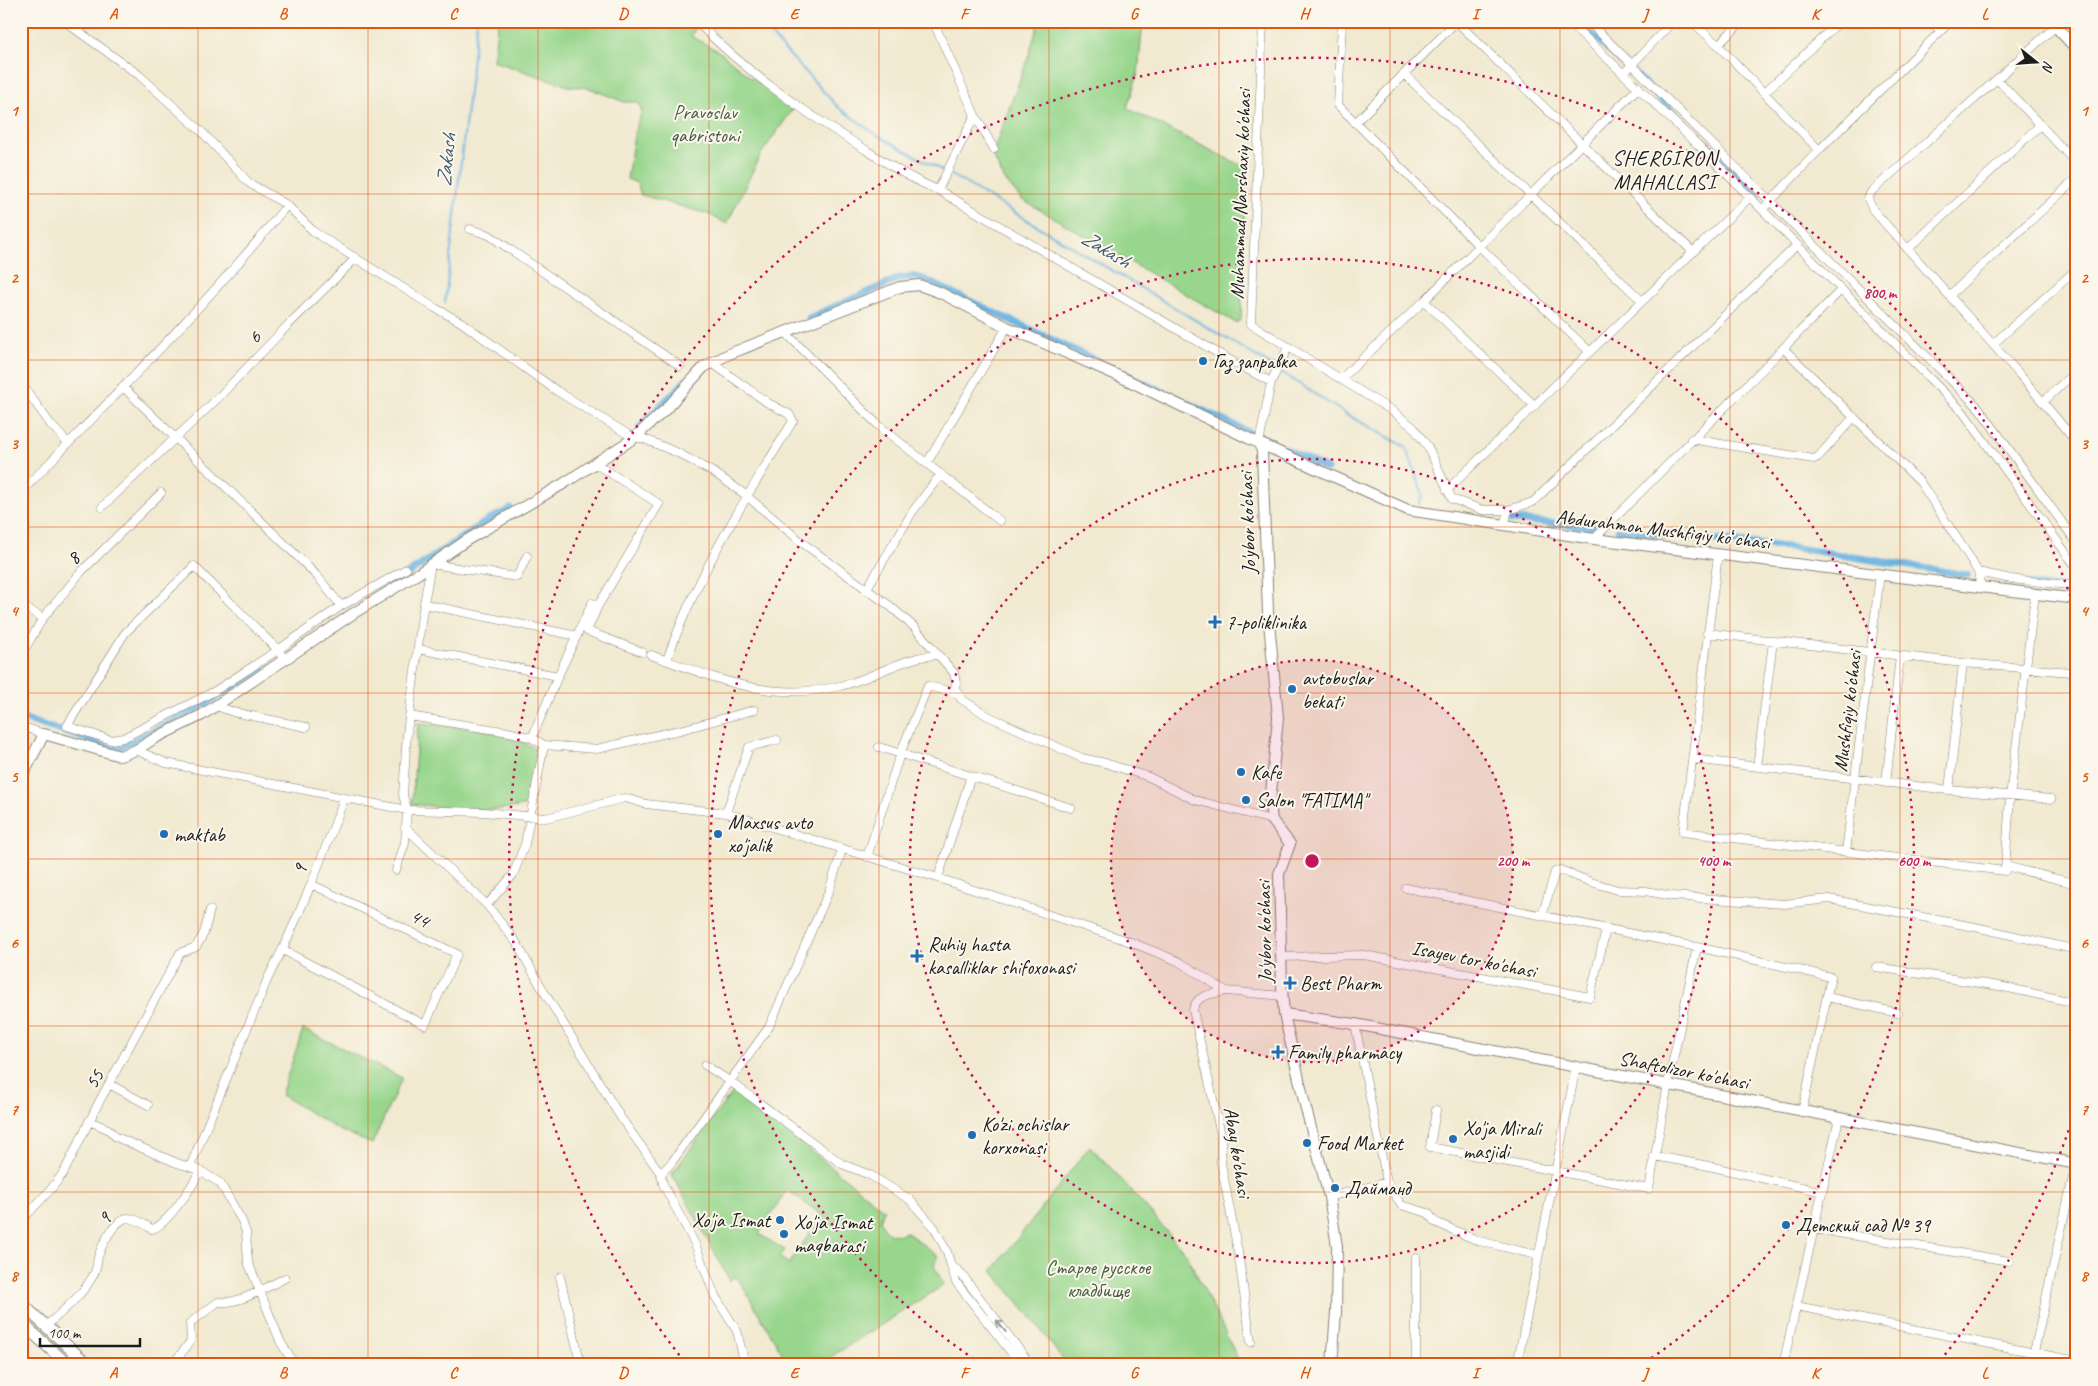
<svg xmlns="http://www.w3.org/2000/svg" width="2098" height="1386" font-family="Caveat,sans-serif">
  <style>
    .green { fill: #97d68c; stroke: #5a7954; fill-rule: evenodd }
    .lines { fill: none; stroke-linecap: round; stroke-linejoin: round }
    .stream { stroke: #6ab3e2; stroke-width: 2 }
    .canal { stroke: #6ab3e2; stroke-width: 7 }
    .minor-casing { stroke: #868276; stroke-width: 9 }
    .tertiary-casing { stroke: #868276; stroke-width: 12 }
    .secondary-casing { stroke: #868276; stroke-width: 13 }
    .minor { stroke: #fff; stroke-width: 8 }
    .tertiary { stroke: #fff; stroke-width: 10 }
    .secondary { stroke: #fff; stroke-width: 11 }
    .oneway { stroke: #999 }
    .grid { fill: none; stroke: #de560d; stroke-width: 1; stroke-opacity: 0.55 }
    .ring { fill: none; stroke: #c2185b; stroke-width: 2.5; stroke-dasharray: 2.5 5 }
    .poi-dot { fill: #1f6fb2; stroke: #fbf7ec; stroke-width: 2 }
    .labels { text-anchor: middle; stroke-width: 4; stroke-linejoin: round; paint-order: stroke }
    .park-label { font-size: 20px; fill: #475d43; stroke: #fbf7ec }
    .street-label { font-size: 20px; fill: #1c1c1c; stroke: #fbf7ec }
    .poi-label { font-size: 20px; fill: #1c1c1c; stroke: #fbf7ec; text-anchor: start }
    .neighbourhood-label { font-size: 21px; letter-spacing: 1px; fill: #1c1c1c; stroke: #fbf7ec }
    .water-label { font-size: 21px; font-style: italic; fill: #3b586b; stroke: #fbf7ec }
    .centre { fill: #c2185b; stroke: #fbf7ec; stroke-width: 2.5 }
    .ring-label { font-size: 15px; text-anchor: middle; font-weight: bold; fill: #c2185b; stroke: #fbf7ec; stroke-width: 4; stroke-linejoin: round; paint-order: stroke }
    .neatline { fill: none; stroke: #de560d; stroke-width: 2 }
    .grid-label { font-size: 16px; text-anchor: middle; font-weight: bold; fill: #de560d }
  </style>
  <rect width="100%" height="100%" fill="#fbf7ec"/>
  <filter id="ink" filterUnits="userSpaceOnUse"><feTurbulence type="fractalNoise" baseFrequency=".02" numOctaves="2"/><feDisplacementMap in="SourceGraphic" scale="10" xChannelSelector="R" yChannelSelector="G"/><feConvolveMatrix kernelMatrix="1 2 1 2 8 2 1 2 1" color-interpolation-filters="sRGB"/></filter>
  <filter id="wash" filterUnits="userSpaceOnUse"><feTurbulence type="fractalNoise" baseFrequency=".0096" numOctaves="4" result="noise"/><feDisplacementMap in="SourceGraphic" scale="20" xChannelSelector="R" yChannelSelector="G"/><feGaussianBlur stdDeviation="1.12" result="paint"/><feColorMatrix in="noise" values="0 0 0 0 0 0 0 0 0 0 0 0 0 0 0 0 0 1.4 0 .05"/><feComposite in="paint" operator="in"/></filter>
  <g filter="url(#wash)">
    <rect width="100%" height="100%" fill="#f1e9d0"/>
    <path class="green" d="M498 21H700L691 36 720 52 750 77 795 106 761 154 727 224 708 214 641 195 637 183 627 179 635 130 642 111 638 102H624L589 88 568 86 493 61Z
      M1039 21H1143L1138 73 1127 108 1246 168 1241 320 1236 323 1021 199 1004 179 992 154 1028 58Z
      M418 723C457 728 507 727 539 752V762L527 805C492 814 448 808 412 804Z
      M303 1029 402 1078 372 1144 339 1130 281 1095Z
      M733 1091 814 1153 884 1210 880 1221C886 1233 893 1238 906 1232L938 1256 934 1266 944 1285 818 1365H789L739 1280 733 1276 730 1281 672 1174ZM787 1190 822 1215 789 1264 779 1257 785 1250 759 1234Z
      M1090 1146 1123 1181 1187 1255 1241 1365H1067L1034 1321 992 1271Z"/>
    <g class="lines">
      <path class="stream" d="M758 21 839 108 877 135 945 172
        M950 174 1274 367
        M445 302 477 21
        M1278 370 1344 413 1406 447 1423 495 1419 504"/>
      <path class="canal" d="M1578 21 1624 64
        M1633 72 1758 196
        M809 318 900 278 913 276 923 279 1327 469
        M640 427 685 381
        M1512 520 1594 527
        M1618 530 1797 548 1967 575
        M2025 584 2077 590
        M391 585 488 520 511 509
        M21 718 116 749 198 708 263 668"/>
    </g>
  </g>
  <g filter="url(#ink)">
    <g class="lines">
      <g class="minor-casing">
        <path id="minor" d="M64 21 139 75 202 132 249 183 287 205 314 232 435 308 461 322 557 391 634 438H642L678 453 716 474 743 493 804 544 890 606 914 627 954 673 956 683 955 688 961 699 988 716 1082 758 1105 763 1149 777 1195 800 1272 820
          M933 21 975 115 994 149
          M1263 21 1251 324 1391 410 1413 427 1428 447 1452 499 1483 510H1508
          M1342 21 1338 105 1479 246 1590 352
          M1456 21 1693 252
          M1568 21 1697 144 1963 412 2077 568
          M1588 21 1979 408 2077 543
          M1691 21 1718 45 1819 150
          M1931 21 1940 31
          M700 25C747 72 798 108 855 143 882 160 908 178 938 190L1235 363 1271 382
          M2056 26 1871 192 1868 199 1873 210 2020 375 2077 443
          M1718 45 1742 21
          M1624 73 1673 21
          M1404 74 1642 301
          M1997 79 2077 164
          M1764 93 1840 21
          M1355 123 1457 21
          M938 190 975 115
          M1763 209 1819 150 1951 21
          M470 229 489 235 680 366
          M1908 249 2040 125
          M1950 295 2077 178
          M1424 301 1535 406
          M785 332 879 426 1000 521
          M1993 344 2077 269
          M1783 348 1920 482 1968 555 1978 572 1981 588
          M1341 379 1424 301 1639 87
          M21 383 51 425 68 443
          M123 387 296 555 318 577 341 606
          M2043 402 2077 370
          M1691 439 1814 459 1818 457 1854 417
          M1259 444 1271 382 1288 347
          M927 463 1007 327
          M1447 490 1750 197
          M21 492C112 398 205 307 287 205
          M102 507 214 402 288 325 356 258
          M1504 526 1508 510 1533 502 1797 245
          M1594 539 1841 290
          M1718 555 1683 832 2005 871 2010 797 2035 594
          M194 566 278 650 215 691 123 738 111 740 67 726 125 633Z
          M1978 572 2011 579 2068 585 2076 582 2077 579
          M866 590 913 511 941 474
          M424 604 577 636
          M21 605 43 618
          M598 606 587 631 642 652
          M1707 633 1963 663 2071 672
          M418 649 558 676
          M281 654 278 650 341 606 406 569
          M21 655 43 618 82 571 161 493
          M651 655C715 678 771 703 840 686 874 678 904 656 938 655
          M667 660C696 575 746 498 793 421L789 414 768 403 712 363
          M217 706 233 712 306 727
          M409 716 509 732 532 738 544 745 597 749 684 729 754 710
          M21 726 44 734
          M532 738 558 676 592 603 598 606 659 504 596 464
          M879 747 1071 808
          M136 750 166 763 407 810 484 812 546 818 625 798 646 804 726 813 938 878 1128 941 1178 961 1226 991 1283 996
          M1692 759 1949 790 2051 799
          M1757 767 1773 641
          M1886 783 1900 656
          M1949 790 1963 663
          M726 813 749 747 777 740
          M405 827 487 905 516 942 543 990 621 1118 661 1174
          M1846 852 1880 574
          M867 857 900 754 928 686 956 693
          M2005 866 2077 884
          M396 870 405 843 407 810 403 795 407 733 422 615 431 564 517 577 527 556
          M938 878 971 776
          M1406 888 1697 947 1831 977 1802 1112
          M487 905 513 875 525 844 544 745
          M1542 916 1555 872 1560 870 1591 882 1618 890 1646 891 1672 896 1784 904 1829 899 1980 928 2077 950
          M283 950 425 1025 457 954 311 884
          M1281 957 1364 955 1590 997 1606 929
          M1876 967 1999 986 2077 1003
          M1226 991C1213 994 1196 994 1193 1010L1221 1135V1163L1238 1252 1251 1342
          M1827 997 1898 1013
          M705 1065 731 1082 842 1164 870 1175 909 1199 934 1227 947 1252 951 1266
          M109 1084 148 1105
          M1436 1110 1430 1147 1649 1189 1668 1084 1697 947
          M89 1121 108 1129 116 1137 177 1163 199 1170 220 1183 242 1221 246 1232 248 1262 281 1343 295 1365
          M1654 1156 1704 1165 1823 1192
          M190 1167 268 978C298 921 321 860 344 799
          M1387 1182 1401 1205 1428 1213 1435 1222 1479 1241 1537 1255
          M1329 1197 1387 1182 1355 1024
          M21 1221 52 1188 64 1172 98 1104 180 953 196 947 204 933 210 910
          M1814 1229 2009 1261
          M1416 1258V1365
          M560 1277 581 1365
          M1796 1306 2077 1361
          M46 1326C63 1311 85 1293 95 1272 97 1267 97 1262 98 1257 102 1244 112 1225 124 1219 132 1215 145 1225 152 1229 164 1228 197 1182 199 1170
          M2034 1352 2077 1159
          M172 1365 191 1341 190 1323 218 1302C238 1305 267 1287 285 1278
          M745 1365 737 1331 715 1296 695 1244 663 1184 661 1174 672 1162 769 1027 829 891 842 850
          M1021 1365 956 1282 951 1266 959 1271 1031 1365
          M1517 1365 1576 1067
          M1783 1365 1839 1118"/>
      </g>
      <g class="tertiary-casing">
        <path id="tertiary" d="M1259 444 1262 451 1268 612 1278 717 1270 804 1272 820 1290 844 1279 874 1282 987 1284 1014 1305 1105 1329 1197 1337 1246 1336 1312 1332 1365
          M21 779 44 734 120 756 136 750 157 737 202 715 354 613 419 573 467 540 563 484 634 438 665 410 704 367 729 354 900 287 919 285 941 293 1007 327 1121 377 1252 440 1408 510 1594 539 2077 599
          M1284 1014 1355 1024 2077 1164"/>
      </g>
      <g class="secondary-casing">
        <path id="secondary" d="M2051 21 2077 49
          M21 1303 88 1365
          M21 1322 68 1365"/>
      </g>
      <use href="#minor" class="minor"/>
      <use href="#tertiary" class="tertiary"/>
      <use href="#secondary" class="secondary"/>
    </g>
    <defs><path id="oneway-shaft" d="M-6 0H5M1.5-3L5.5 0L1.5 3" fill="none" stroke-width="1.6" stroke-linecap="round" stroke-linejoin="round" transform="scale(1.25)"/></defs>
    <use class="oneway" href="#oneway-shaft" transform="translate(1001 1326) rotate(-128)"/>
  </g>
  <path class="grid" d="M198 21V1365M368 21V1365M538 21V1365M709 21V1365M879 21V1365M1049 21V1365M1219 21V1365M1390 21V1365M1560 21V1365M1730 21V1365M1900 21V1365M21 194H2077M21 360H2077M21 527H2077M21 693H2077M21 859H2077M21 1026H2077M21 1192H2077"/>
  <circle cx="1312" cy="861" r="201" fill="#c2185b" fill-opacity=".12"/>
  <g class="ring">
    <circle cx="1312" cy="861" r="201"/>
    <circle cx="1312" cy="861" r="402"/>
    <path d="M980 1363A602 602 0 1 1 1644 1363"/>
    <path d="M2076 1109A803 803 0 0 1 1940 1361M684 1361A803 803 0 1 1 2076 613"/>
  </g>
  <g class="poi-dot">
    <circle cx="1203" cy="361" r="5"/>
    <path d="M1212.5 614.5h5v5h5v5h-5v5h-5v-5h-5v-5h5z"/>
    <circle cx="1292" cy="689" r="5"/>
    <circle cx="1241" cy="772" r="5"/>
    <circle cx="1246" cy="800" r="5"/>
    <circle cx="164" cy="834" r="5"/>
    <circle cx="718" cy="834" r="5"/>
    <path d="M914.5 948.5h5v5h5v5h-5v5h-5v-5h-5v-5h5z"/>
    <path d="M1287.5 975.5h5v5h5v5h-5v5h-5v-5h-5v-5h5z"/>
    <path d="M1275.5 1044.5h5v5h5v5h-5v5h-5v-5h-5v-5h5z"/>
    <circle cx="972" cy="1135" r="5"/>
    <circle cx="1453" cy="1139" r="5"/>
    <circle cx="1307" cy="1143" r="5"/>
    <circle cx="1335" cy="1188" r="5"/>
    <circle cx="780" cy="1220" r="5"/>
    <circle cx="1786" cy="1225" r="5"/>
    <circle cx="784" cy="1234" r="5"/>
  </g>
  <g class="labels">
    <g class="park-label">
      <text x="705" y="119">Pravoslav<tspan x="705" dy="23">qabristoni</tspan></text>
      <text x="1098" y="1274">Старое русское<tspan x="1098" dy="23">кладбище</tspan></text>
    </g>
    <g class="street-label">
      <text transform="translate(1240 194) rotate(-88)" y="7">Muhammad Narshaxiy ko'chasi</text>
      <text transform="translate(254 337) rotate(-46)" y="7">6</text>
      <text transform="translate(1247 523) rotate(-92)" y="7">Jo'ybor ko'chasi</text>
      <text transform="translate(1663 529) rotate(7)" y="7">Abdurahmon Mushfiqiy koʻchasi</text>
      <text transform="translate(73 558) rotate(-47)" y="7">8</text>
      <text transform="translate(1847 711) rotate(-83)" y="7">Mushfiqiy ko'chasi</text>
      <text transform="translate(299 869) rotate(-69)" y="7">9</text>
      <text transform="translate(420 918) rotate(26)" y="7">44</text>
      <text transform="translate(1264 932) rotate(-91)" y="7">Jo'ybor ko'chasi</text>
      <text transform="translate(1474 959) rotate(11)" y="7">Isayev tor ko'chasi</text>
      <text transform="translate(1684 1070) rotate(11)" y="7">Shaftolizor ko'chasi</text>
      <text transform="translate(94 1079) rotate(-60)" y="7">55</text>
      <text transform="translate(1238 1152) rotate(81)" y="7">Abay ko'chasi</text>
      <text transform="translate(104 1218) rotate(-47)" y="7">9</text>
    </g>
    <g class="poi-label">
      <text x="1213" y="368">Газ заправка</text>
      <text x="1226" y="629">7-poliklinika</text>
      <text x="1302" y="685">avtobuslar<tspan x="1302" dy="23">bekati</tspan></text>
      <text x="1251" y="779">Kafe</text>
      <text x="1256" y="807">Salon "FATIMA"</text>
      <text x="728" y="829">Maxsus avto<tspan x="728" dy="23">xo'jalik</tspan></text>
      <text x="174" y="841">maktab</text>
      <text x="928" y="951">Ruhiy hasta<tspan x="928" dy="23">kasalliklar shifoxonasi</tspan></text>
      <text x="1300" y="990">Best Pharm</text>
      <text x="1288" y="1059">Family pharmacy</text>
      <text x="982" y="1131">Ko'zi ochislar<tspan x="982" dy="23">korxonasi</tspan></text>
      <text x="1463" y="1135">Xo'ja Mirali<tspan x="1463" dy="23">masjidi</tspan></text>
      <text x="1317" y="1150">Food Market</text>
      <text x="1345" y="1195">Дайманд</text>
      <text x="770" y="1227" text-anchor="end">Xo'ja Ismat</text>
      <text x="794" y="1229">Xo'ja Ismat<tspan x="794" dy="23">maqbarasi</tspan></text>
      <text x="1796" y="1232">Детский сад № 39</text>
    </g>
    <g class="neighbourhood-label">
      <text x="1665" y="165">SHERGIRON<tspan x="1665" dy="24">MAHALLASI</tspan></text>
    </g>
    <g class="water-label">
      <text transform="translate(446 160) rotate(-84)" y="7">Zakash</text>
      <text transform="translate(1106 249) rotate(31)" y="7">Zakash</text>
    </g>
  </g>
  <circle cx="1312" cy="861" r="8" class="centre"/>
  <g class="ring-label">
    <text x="1880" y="298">800 m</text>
    <text x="1513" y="866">200 m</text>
    <text x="1714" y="866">400 m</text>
    <text x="1914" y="866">600 m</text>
  </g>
  <rect width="2098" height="1386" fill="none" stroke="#fbf7ec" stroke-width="55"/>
  <g transform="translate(2036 62) rotate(107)" stroke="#fbf7ec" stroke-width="4" paint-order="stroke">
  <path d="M0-4L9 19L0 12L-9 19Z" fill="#1c1c1c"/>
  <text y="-8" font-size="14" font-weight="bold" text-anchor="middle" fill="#1c1c1c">N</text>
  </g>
  <path d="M40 1338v8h100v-8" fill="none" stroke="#1c1c1c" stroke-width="2.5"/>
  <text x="48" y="1338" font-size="15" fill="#1c1c1c" stroke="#fbf7ec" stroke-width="4" paint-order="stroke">100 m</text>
  <rect x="28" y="28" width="2042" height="1330" class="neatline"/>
  <g class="grid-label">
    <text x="113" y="19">A</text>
    <text x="283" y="19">B</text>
    <text x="453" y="19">C</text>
    <text x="623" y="19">D</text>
    <text x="794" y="19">E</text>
    <text x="964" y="19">F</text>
    <text x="1134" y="19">G</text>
    <text x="1304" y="19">H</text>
    <text x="1475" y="19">I</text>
    <text x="1645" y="19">J</text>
    <text x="1815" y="19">K</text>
    <text x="1985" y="19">L</text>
    <text x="14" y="116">1</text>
    <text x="2084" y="116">1</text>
    <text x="14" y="283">2</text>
    <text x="2084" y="283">2</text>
    <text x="14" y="449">3</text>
    <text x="2084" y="449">3</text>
    <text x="14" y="616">4</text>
    <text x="2084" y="616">4</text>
    <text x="14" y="782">5</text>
    <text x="2084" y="782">5</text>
    <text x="14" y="948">6</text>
    <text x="2084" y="948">6</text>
    <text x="14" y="1115">7</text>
    <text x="2084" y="1115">7</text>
    <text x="14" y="1281">8</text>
    <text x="2084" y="1281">8</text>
    <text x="113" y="1378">A</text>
    <text x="283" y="1378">B</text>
    <text x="453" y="1378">C</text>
    <text x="623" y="1378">D</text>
    <text x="794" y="1378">E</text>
    <text x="964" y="1378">F</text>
    <text x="1134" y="1378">G</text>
    <text x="1304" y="1378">H</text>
    <text x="1475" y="1378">I</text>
    <text x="1645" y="1378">J</text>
    <text x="1815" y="1378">K</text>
    <text x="1985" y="1378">L</text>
  </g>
</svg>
